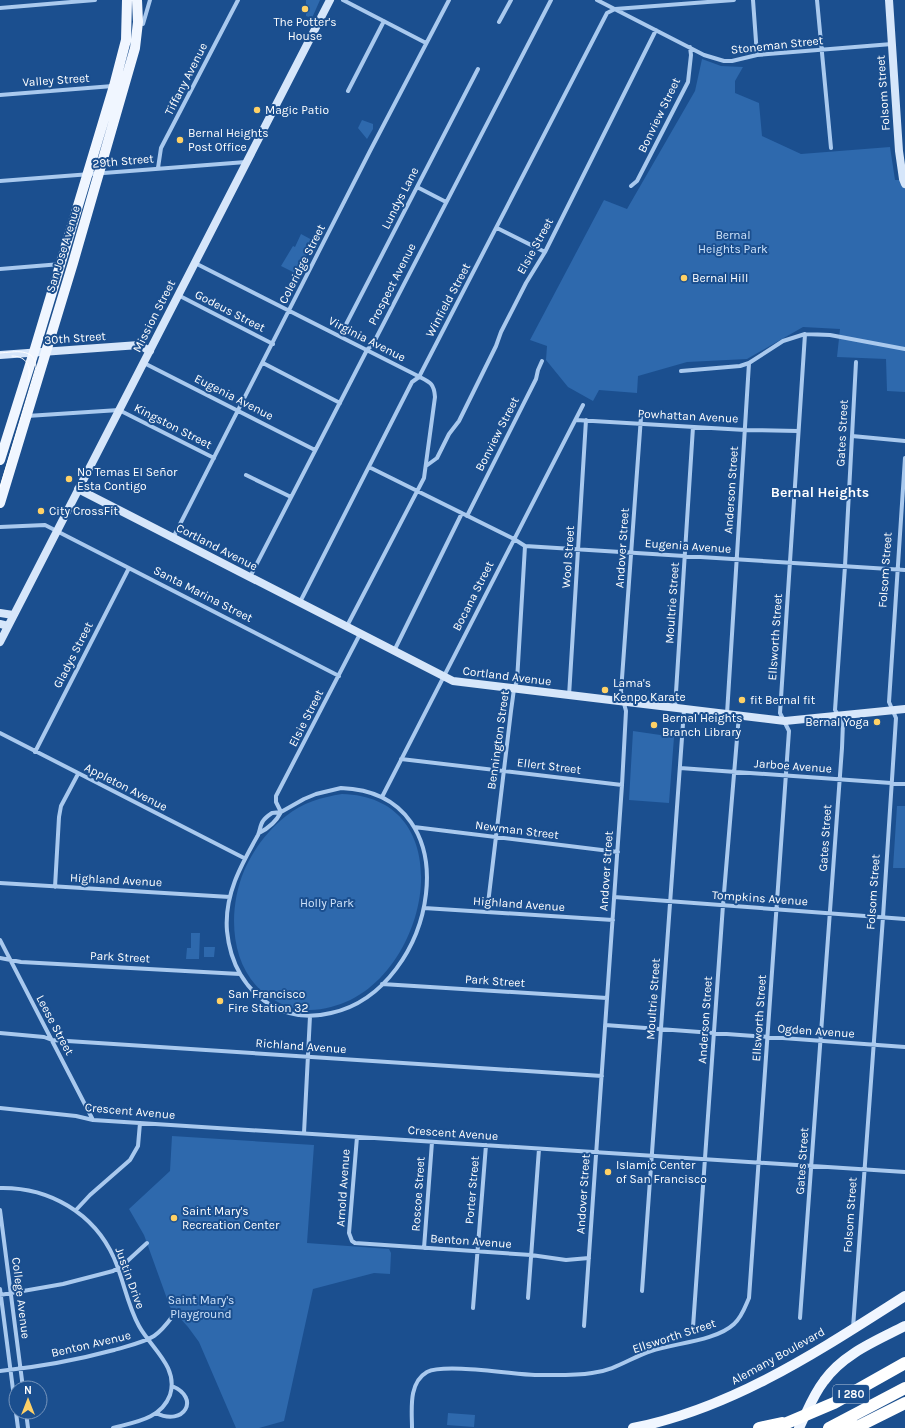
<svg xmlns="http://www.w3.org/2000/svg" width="905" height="1428" font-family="Karla,sans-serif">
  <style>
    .green { fill: #2e69ad }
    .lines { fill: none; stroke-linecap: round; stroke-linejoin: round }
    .street { stroke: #a9c9ee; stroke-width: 4 }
    .secondary { stroke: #d6e6fa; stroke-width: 8 }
    .primary { stroke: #f0f6ff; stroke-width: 10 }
    .highway { stroke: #fff; stroke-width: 12 }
    .tram { stroke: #fff; stroke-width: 1 }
    .poi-dot { fill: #ffd166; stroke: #1b4f8f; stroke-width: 1.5 }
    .labels { text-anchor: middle; stroke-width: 4; stroke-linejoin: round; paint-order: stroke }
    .shield { fill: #1b4f8f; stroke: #bbcadd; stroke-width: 1 }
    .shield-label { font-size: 11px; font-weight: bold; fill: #fff }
    .poi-label { font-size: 12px; fill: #fff; stroke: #1b4f8f; text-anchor: start }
    .street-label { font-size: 12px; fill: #fff; stroke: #1b4f8f }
    .park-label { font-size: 12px; fill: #cfe3fa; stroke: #1b4f8f }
    .quarter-label { font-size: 14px; font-weight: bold; fill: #fff; stroke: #1b4f8f }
  </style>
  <rect width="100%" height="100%" fill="#1b4f8f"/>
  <path class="green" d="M306 0H320L312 18 306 16Z
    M702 59 721 66 743 67 735 81V93L759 103 762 136 801 154 890 147 895 180H905V392L887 391 886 359 837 357 840 329 803 327 747 359 687 362 638 376 637 393 599 390 593 401 568 387 546 360 547 346 530 340 604 200 627 209 695 91Z
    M362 120 373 124V129L367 139 358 128Z
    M301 234 314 241 297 274 281 266 293 246 295 247Z
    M633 731 674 737 669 803 629 800Z
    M342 794C467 797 429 984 331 1007 312 1012 294 1011 276 1001 230 977 226 914 244 871 253 850 268 830 286 816 302 803 322 797 342 794Z
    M897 806H905V868H893Z
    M191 933H200L199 959H186L187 948H191Z
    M204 947H215L214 957H204Z
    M172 1136 314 1145 307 1243 389 1249 391 1253 390 1274 374 1273 313 1289 284 1421 259 1428H236L199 1342 188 1327 170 1307 144 1235 129 1209 170 1171Z
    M448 1413 475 1415 474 1427 447 1425Z"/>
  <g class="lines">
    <path class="street" d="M343 0 426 43
      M597 0 704 55 724 61H732L757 55 892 44
      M753 0 757 55
      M817 0 831 148
      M0 8 95 0
      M499 22 511 0
      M143 24 150 0
      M348 91 384 21
      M0 95 113 86
      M158 168 161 148 238 0
      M0 181 246 162
      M631 186 637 181 688 82 691 55 690 47
      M417 187 446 202
      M497 228 545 252
      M195 263 416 375C429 382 434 382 435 397L424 478 347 626
      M0 269 61 264
      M178 295 273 344
      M340 336 478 69
      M144 363 315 450
      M263 363 340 403
      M681 371 740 366 749 363 783 341 805 334 830 335 905 349
      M27 416 119 410 214 458
      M576 420 745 430 798 431
      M852 436 905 441
      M426 466 437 458 449 434 459 421 496 346 501 332 526 283 545 252 656 30
      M369 467 514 539 525 546 905 570
      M246 475 291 497
      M467 516 536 379 538 370 542 361
      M0 527 45 525 339 676
      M173 538 370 151 449 0
      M250 577 367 350 373 344 551 0
      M300 602 412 382 419 377 607 13 615 9 734 0
      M394 651 462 513
      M569 696 586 420
      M675 708 693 427
      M727 714 749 363
      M0 733 244 858
      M35 752 129 568
      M401 759 622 785
      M680 768 905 784
      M341 788C475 793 437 990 331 1013 311 1018 290 1016 272 1006 245 990 230 963 227 931 224 895 241 865 258 835 260 831 260 825 263 821 265 818 269 815 272 813L281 812 304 799 316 794Z
      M382 797 583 405
      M281 812 276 802V796L360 634
      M414 827 618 852
      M259 833C269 828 276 822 281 812
      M0 883 230 897
      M55 887 59 817 61 806 78 774
      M614 897 905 919
      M424 908 613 920
      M487 912 511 711 514 689 517 681 525 546
      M0 940 93 1120
      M0 958 21 962 240 974
      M382 984 607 998
      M605 1025 905 1047
      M0 1033 44 1037 52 1040 602 1076
      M0 1108 76 1116 93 1120 905 1172
      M304 1133 310 1016
      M357 1137 349 1233 352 1241 355 1243 531 1255 566 1260 589 1258
      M0 1188C49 1187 94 1213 114 1258 124 1281 127 1304 139 1326 151 1348 179 1367 170 1395 161 1419 135 1422 113 1428
      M0 1210 23 1388
      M76 1210 90 1195 130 1160 138 1146 140 1123
      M424 1248 432 1142
      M0 1289 18 1428
      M642 1291 684 710
      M0 1295 63 1284 113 1271 123 1265 147 1243
      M528 1298 539 1149
      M473 1308 486 1145
      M800 1318 842 748 843 722 835 710 845 566 856 362
      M584 1326 622 785 626 711 621 692 641 417
      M693 1327 723 905 739 715
      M853 1328 883 917 896 718 889 702 905 458
      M0 1371C38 1367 77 1360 114 1350 127 1346 143 1343 154 1336 163 1330 169 1321 175 1313
      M26 1412 28 1428
      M156 1413C184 1427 201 1398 172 1386
      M412 1428C412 1410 408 1383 427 1372 444 1363 512 1374 535 1375 554 1375 574 1376 592 1373 616 1370 630 1358 651 1351 675 1343 716 1341 734 1324 742 1317 745 1307 749 1298L789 731 780 713 805 334"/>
    <path class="secondary" d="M889 0 899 151 903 179 905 184
      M0 355 139 345 150 351
      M78 489 453 681 785 721 905 709
      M0 613 13 615
      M0 624 8 626
      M0 642 330 0"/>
    <path class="primary" d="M0 460 34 352 114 86 126 40 127 0
      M0 503 73 263 135 48 138 22 137 0
      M633 1428C734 1408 820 1350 905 1296
      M799 1428C807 1412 813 1395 824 1381 843 1354 876 1341 905 1326"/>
    <path class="highway" d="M759 1428 782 1423
      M775 1428 834 1403 905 1363
      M829 1428 905 1388
      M844 1428 859 1426 905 1403"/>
    <path class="tram" d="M0 353C14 352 35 347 36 367L0 487
      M12 356C27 356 32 367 28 380"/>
  </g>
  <g class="poi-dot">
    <circle cx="305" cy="9" r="4"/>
    <circle cx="257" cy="110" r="4"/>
    <circle cx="180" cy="140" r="4"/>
    <circle cx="684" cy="278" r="4"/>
    <circle cx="69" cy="479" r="4"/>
    <circle cx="41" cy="511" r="4"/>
    <circle cx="605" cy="690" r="4"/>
    <circle cx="742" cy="700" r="4"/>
    <circle cx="877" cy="722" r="4"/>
    <circle cx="654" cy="725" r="4"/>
    <circle cx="220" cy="1001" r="4"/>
    <circle cx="608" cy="1172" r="4"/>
    <circle cx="174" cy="1218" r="4"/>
  </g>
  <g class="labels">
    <rect class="shield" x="833" y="1385" width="36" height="18" rx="3"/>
    <g class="shield-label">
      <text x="851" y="1398">I 280</text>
    </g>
    <g class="poi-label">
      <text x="305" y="26" text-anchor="middle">The Potter's<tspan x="305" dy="14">House</tspan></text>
      <text x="265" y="114">Magic Patio</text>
      <text x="188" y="137">Bernal Heights<tspan x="188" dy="14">Post Office</tspan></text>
      <text x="692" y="282">Bernal Hill</text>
      <text x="77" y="476">No Temas El Señor<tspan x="77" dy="14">Esta Contigo</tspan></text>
      <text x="49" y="515">City CrossFit</text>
      <text x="613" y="687">Lama's<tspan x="613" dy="14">Kenpo Karate</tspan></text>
      <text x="750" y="704">fit Bernal fit</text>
      <text x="662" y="722">Bernal Heights<tspan x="662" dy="14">Branch Library</tspan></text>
      <text x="869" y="726" text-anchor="end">Bernal Yoga</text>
      <text x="228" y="998">San Francisco<tspan x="228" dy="14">Fire Station 32</tspan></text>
      <text x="616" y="1169">Islamic Center<tspan x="616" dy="14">of San Francisco</tspan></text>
      <text x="182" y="1215">Saint Mary's<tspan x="182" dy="14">Recreation Center</tspan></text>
    </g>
    <g class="street-label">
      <text transform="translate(777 45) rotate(-6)" y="4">Stoneman Street</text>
      <text transform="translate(186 79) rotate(-63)" y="4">Tiffany Avenue</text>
      <text transform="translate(56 80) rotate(-4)" y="4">Valley Street</text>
      <text transform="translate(883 93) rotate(-94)" y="4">Folsom Street</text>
      <text transform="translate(659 115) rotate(-64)" y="4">Bonview Street</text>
      <text transform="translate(123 161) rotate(-5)" y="4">29th Street</text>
      <text transform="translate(400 198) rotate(-63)" y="4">Lundys Lane</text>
      <text transform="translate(535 246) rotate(-61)" y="4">Elsie Street</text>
      <text transform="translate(63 249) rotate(-73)" y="4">San Jose Avenue</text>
      <text transform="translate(302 264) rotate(-63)" y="4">Coleridge Street</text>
      <text transform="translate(392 284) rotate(-63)" y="4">Prospect Avenue</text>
      <text transform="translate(448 300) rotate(-62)" y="4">Winfield Street</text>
      <text transform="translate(230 311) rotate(27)" y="4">Godeus Street</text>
      <text transform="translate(154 316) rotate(-63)" y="4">Mission Street</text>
      <text transform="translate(75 338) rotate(-4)" y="4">30th Street</text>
      <text transform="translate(367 339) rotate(27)" y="4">Virginia Avenue</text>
      <text transform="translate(234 397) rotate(27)" y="4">Eugenia Avenue</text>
      <text transform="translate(688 416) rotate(3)" y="4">Powhattan Avenue</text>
      <text transform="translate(173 426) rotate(27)" y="4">Kingston Street</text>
      <text transform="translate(842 433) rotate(-87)" y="4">Gates Street</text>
      <text transform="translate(497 434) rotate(-63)" y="4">Bonview Street</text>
      <text transform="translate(731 490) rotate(-86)" y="4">Anderson Street</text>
      <text transform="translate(688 546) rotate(4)" y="4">Eugenia Avenue</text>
      <text transform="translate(217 547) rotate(27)" y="4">Cortland Avenue</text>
      <text transform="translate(622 548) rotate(-86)" y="4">Andover Street</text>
      <text transform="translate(568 557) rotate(-86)" y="4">Wool Street</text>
      <text transform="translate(885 570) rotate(-86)" y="4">Folsom Street</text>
      <text transform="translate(203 594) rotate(27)" y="4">Santa Marina Street</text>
      <text transform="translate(473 596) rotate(-63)" y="4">Bocana Street</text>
      <text transform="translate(672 603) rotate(-86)" y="4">Moultrie Street</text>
      <text transform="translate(775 637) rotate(-86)" y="4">Ellsworth Street</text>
      <text transform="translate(73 655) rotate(-63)" y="4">Gladys Street</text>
      <text transform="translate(507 676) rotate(7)" y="4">Cortland Avenue</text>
      <text transform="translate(306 718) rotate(-63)" y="4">Elsie Street</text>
      <text transform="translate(498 740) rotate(-82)" y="4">Bennington Street</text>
      <text transform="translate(549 766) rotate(7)" y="4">Ellert Street</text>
      <text transform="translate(793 766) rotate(4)" y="4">Jarboe Avenue</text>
      <text transform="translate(126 787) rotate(27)" y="4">Appleton Avenue</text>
      <text transform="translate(517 830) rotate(7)" y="4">Newman Street</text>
      <text transform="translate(825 838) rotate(-86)" y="4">Gates Street</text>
      <text transform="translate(606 871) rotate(-86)" y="4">Andover Street</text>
      <text transform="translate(116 880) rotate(3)" y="4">Highland Avenue</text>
      <text transform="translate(873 892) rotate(-86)" y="4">Folsom Street</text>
      <text transform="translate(760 898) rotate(4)" y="4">Tompkins Avenue</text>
      <text transform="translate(519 904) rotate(4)" y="4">Highland Avenue</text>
      <text transform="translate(120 957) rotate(3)" y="4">Park Street</text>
      <text transform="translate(495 981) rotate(4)" y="4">Park Street</text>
      <text transform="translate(653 999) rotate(-86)" y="4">Moultrie Street</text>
      <text transform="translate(759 1018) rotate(-86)" y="4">Ellsworth Street</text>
      <text transform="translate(705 1020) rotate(-86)" y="4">Anderson Street</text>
      <text transform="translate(55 1025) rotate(62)" y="4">Leese Street</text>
      <text transform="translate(816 1031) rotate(4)" y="4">Ogden Avenue</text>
      <text transform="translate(301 1046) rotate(4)" y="4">Richland Avenue</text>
      <text transform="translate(130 1111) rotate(5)" y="4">Crescent Avenue</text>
      <text transform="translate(453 1133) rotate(4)" y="4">Crescent Avenue</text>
      <text transform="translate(802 1161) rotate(-86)" y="4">Gates Street</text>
      <text transform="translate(343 1188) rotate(-86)" y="4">Arnold Avenue</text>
      <text transform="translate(472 1190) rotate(-85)" y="4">Porter Street</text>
      <text transform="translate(418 1194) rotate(-86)" y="4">Roscoe Street</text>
      <text transform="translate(583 1194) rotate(-86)" y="4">Andover Street</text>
      <text transform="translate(850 1215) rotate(-86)" y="4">Folsom Street</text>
      <text transform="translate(471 1241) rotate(4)" y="4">Benton Avenue</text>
      <text transform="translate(130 1278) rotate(70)" y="4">Justin Drive</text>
      <text transform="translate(21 1298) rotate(83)" y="4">College Avenue</text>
      <text transform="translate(674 1336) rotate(-18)" y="4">Ellsworth Street</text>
      <text transform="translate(91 1344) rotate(-13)" y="4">Benton Avenue</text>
      <text transform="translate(778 1356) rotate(-29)" y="4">Alemany Boulevard</text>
    </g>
    <g class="park-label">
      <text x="733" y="239">Bernal<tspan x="733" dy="14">Heights Park</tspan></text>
      <text x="327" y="907">Holly Park</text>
      <text x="201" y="1304">Saint Mary's<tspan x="201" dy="14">Playground</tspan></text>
    </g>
    <g class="quarter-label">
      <text x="820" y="497">Bernal Heights</text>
    </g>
  </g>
  <g transform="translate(28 1400)"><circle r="19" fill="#1b4f8f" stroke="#7695bc"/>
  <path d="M0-3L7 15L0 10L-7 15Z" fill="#ffd166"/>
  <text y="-6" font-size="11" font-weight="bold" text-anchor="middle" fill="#ffffff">N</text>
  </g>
</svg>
